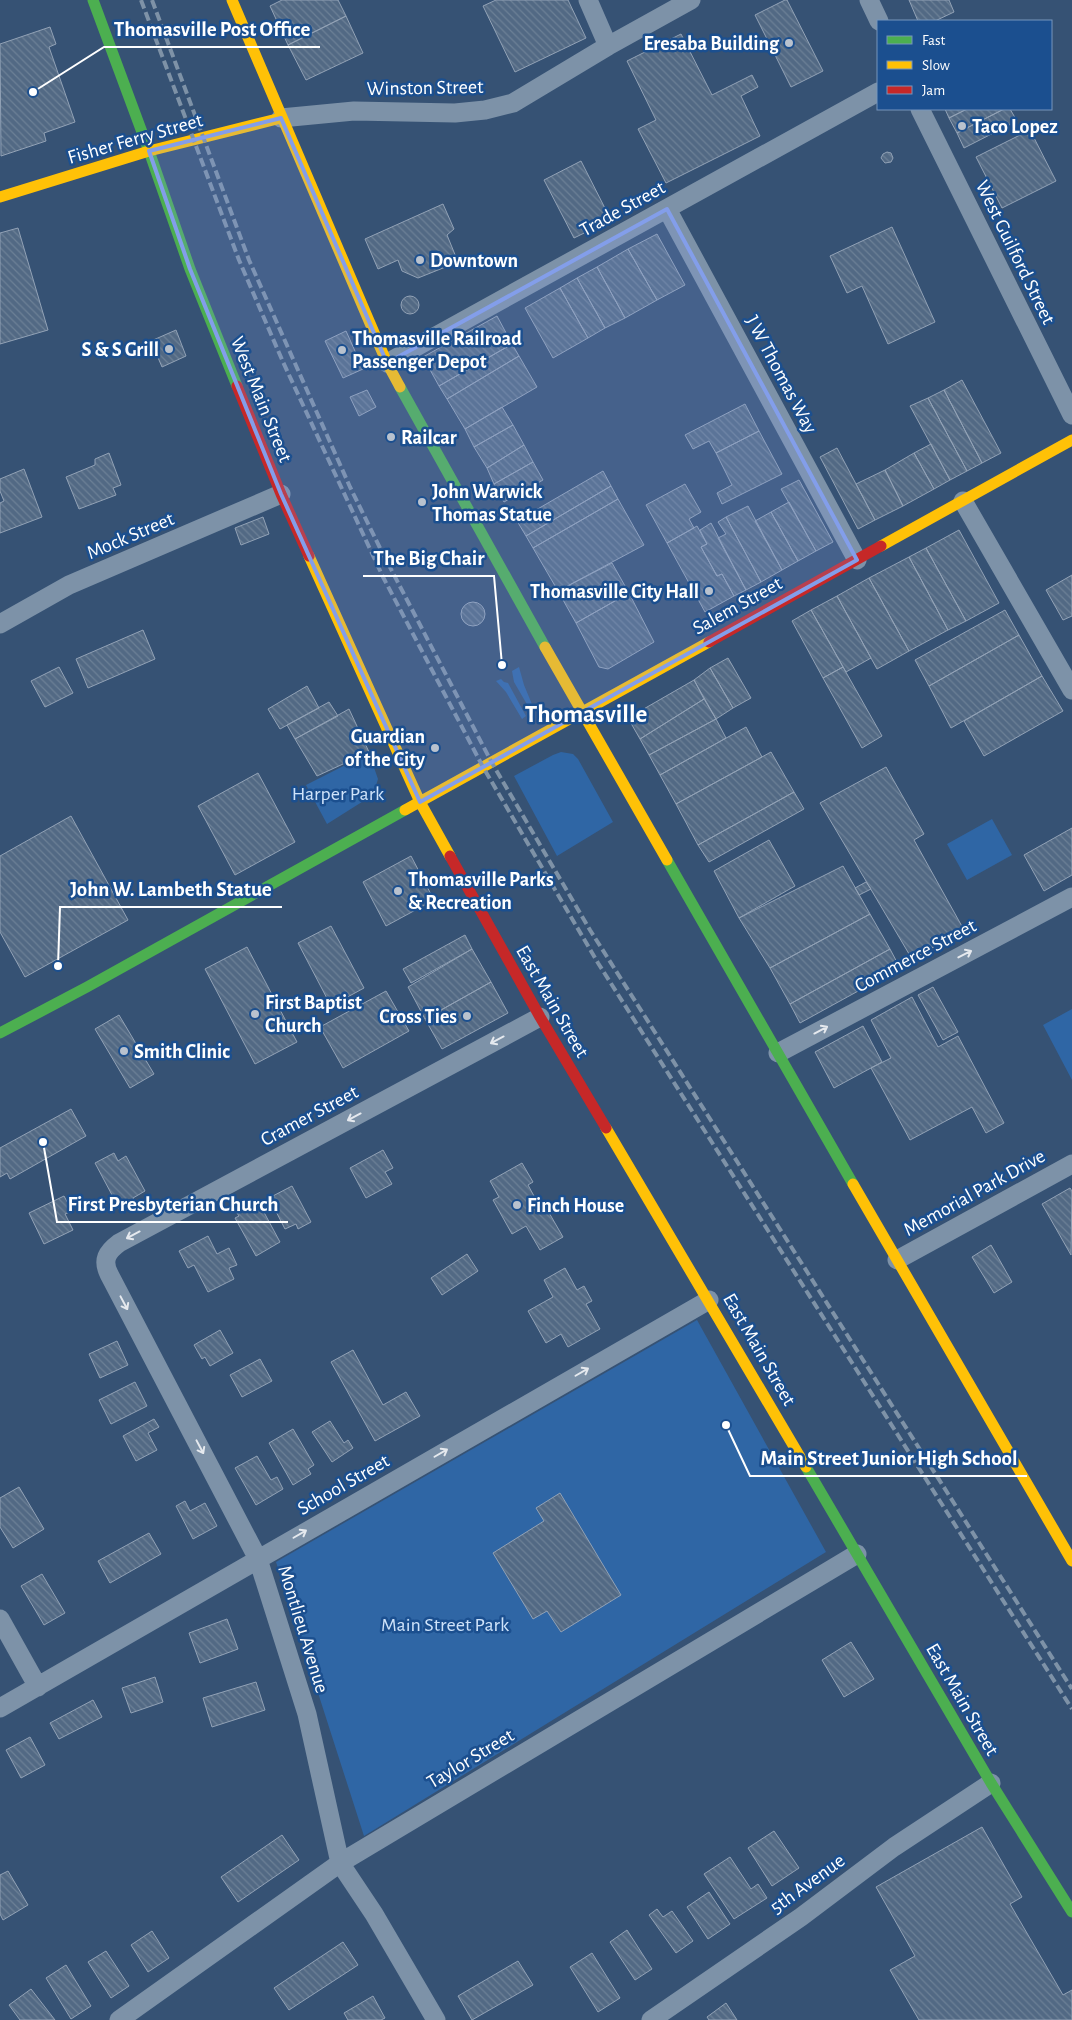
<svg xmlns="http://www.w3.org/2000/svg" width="1072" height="2020" font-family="'Alegreya Sans',sans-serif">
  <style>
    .green { fill: #2f66a5 }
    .building { fill: url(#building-back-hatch); stroke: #92a2b6 }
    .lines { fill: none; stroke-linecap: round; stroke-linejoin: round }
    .street { stroke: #7d92a8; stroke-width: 19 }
    .fast { stroke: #4caf50; stroke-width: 11 }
    .slow { stroke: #ffc107; stroke-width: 11 }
    .jam { stroke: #c62828; stroke-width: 11 }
    .rail { stroke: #7e92a7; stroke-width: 4; stroke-dasharray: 9 4; stroke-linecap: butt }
    .oneway { stroke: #e5e9ee }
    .marked { fill: #839eea; fill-opacity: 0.2; stroke: #839eea; stroke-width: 4; stroke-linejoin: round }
    .poi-dot { fill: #b9c2ce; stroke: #1b4f8f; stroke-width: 2 }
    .labels { text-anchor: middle; stroke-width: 5; stroke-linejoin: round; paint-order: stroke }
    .poi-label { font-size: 20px; font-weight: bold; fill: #fff; stroke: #1b4f8f; text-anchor: start }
    .street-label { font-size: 20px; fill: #fff; stroke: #1b4f8f }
    .park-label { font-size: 20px; fill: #cfe3fa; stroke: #1b4f8f }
    .district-label { font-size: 25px; font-weight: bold; fill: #fff; stroke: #1b4f8f }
    .leader { fill: none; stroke: #fff; stroke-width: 2 }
    .callout-dot { fill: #fff; stroke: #1b4f8f; stroke-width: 2 }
    .callout-label { font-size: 21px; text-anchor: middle; font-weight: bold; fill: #fff; stroke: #1b4f8f; stroke-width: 5; stroke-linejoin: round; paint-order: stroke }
  </style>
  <defs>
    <pattern id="building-back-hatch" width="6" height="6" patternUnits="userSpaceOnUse" patternTransform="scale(1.25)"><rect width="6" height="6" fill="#526984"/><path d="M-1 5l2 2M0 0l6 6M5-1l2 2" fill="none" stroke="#6c8096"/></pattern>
  </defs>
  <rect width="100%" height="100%" fill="#365274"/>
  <path class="green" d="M519 667 524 685 534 709 532 713 514 682 512 671Z
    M501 679 504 682 508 683 526 716 522 719 506 692 496 681Z
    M561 752 573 754 578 759 613 822 557 856 514 776 553 755Z
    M369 753 378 779 373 795 327 824 306 785Z
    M992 819 1012 855 967 880 947 844Z
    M1072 1009V1080L1043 1025Z
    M697 1320 826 1552 364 1836 276 1562Z"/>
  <path class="building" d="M282 0H338L346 16 288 45 270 6Z
    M496 0H568L586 38 515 72 483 6Z
    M785 0H787L823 71 791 87 755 15Z
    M909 0H949L954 12 935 21H918Z
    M346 16 363 53 306 80 288 45Z
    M50 27 56 44 49 47 75 122 44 133 46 141 1 156 0 44Z
    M681 34 712 95 752 75 758 87 741 96 760 136 666 183 638 129 656 120 627 61Z
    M945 109H967L949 118Z
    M967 109H1004L957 133 949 118Z
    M1004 109H1010L1017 121 964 148 957 133Z
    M1030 130 1056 181 1002 208 976 157Z
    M887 152 891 153 893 158 891 162 885 163 881 158 883 154Z
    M581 161 611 220 574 238 544 180Z
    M443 204 454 229 447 235 458 262 418 278 402 271 398 260 378 269 365 239Z
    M892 227 935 322 888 344 862 286 847 293 830 256Z
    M18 228 48 330 0 344V233Z
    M657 234 685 285 657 300 628 249Z
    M628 249 657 300 625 318 597 267Z
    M597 267 625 318 605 328 577 278Z
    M577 278 605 328 588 338 560 288Z
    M560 288 588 338 553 358 525 308Z
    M401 305a9 9 0 1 1 18 0a9 9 0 1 1-18 0Z
    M497 316 512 344 439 386 423 357Z
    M176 330 186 356 162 367 151 341Z
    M346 331 363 369 343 378 325 341Z
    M512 344 519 356 447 399 439 386Z
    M519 356 537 387 465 429 447 399Z
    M962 380 1001 453 982 463 944 390Z
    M367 390 376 407 359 416 350 397Z
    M944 390 982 463 967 471 928 398Z
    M928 398 967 471 950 480 910 406Z
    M745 404 759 431 716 453 709 441 693 449 685 435Z
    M502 407 513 425 474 447 465 429Z
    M513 425 524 445 487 468 474 447Z
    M759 431 782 474 722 504 717 493 732 485 716 453Z
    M931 444 950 480 934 489 914 453Z
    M524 445 533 462 494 484 487 468Z
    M837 448 875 520 858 529 820 457Z
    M109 453 121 485 113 488 116 495 79 509 66 477 95 465V459Z
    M914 453 934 489 903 506 885 470Z
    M533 462 543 480 504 502 494 484Z
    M24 469 42 517 0 533V503L4 501 0 491V479Z
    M885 470 903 506 875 520 856 484Z
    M603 471 611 486 526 536 517 521Z
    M799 480 833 542 816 551 781 489Z
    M685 484 701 512 689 519 694 528 667 543 646 505Z
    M611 486 618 499 533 548 526 536Z
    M618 499 644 545 558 591 533 548Z
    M789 502 816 551 798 561 771 512Z
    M748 506 782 570 761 582 726 517Z
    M771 512 798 561 782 570 755 521Z
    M263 517 269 534 241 545 235 528Z
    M726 517 761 582 746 590 718 538 726 534 718 522Z
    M711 523 746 590 734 596 722 574 717 576 701 547 707 544 700 530Z
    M697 526 707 544 701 547 717 576 722 574 734 596 705 612 667 543Z
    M959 530 999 603 966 621 926 548Z
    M926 548 966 621 948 630 909 557Z
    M909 557 948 630 909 651 869 578Z
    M612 563 629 593 576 623 558 591Z
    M1072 575V616L1063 620 1046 590Z
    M869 578 909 651 877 669 837 596Z
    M629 593 654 642 608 669 599 667 576 623Z
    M837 596 871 658 846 672 811 610Z
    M461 614a12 12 0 1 1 24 0a12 12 0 1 1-24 0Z
    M811 610 843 667 823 678 792 621Z
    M1005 610 1019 635 929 686 915 660Z
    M143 630 155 659 88 688 76 659Z
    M1019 635 1042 676 951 728 929 686Z
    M728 658 751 698 733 708 710 668Z
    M59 667 73 693 45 707 31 681Z
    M843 667 882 736 862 748 823 678Z
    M710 668 733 708 716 719 694 680Z
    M1042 676 1063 711 984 756 964 721Z
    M694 680 704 699 640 739 628 718Z
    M307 686 319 708 280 729 268 709Z
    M704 699 716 719 649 755 640 739Z
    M329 702 338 716 295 739 287 725Z
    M349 709 369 752 317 776 295 739Z
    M716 719 726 738 660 775 649 755Z
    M746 727 762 757 676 804 660 775Z
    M771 752 794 792 698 845 676 804Z
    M886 767 924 834 914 840 964 930 912 959 820 803Z
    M258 773 295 842 235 875 198 806Z
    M794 792 804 809 709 862 698 845Z
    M71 816 128 920 25 977 0 932V856Z
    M1072 828V875L1044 891 1024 855Z
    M769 840 795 886 739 918 714 871Z
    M411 856 434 900 386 926 363 882Z
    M843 866 870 914 770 968 739 918Z
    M866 882 871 889 859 895 855 888Z
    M870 914 890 949 790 1004 770 968Z
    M331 926 364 988 331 1006 298 943Z
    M465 935 472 949 411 983 403 969Z
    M247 947 297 1042 255 1064 205 969Z
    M472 949 491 982 425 1019 408 987Z
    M890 949 900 968 800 1023 790 1004Z
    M491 982 508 1013 442 1049 425 1019Z
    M933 987 958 1032 943 1040 918 995Z
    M386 991 409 1031 343 1068 320 1027Z
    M912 997 938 1047 958 1036 1004 1123 986 1133 972 1107 910 1140 871 1068 891 1058 871 1020Z
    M119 1015 154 1074 130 1088 95 1029Z
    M863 1026 882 1062 834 1088 815 1052Z
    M71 1109 86 1136 10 1179 7 1173 0 1177V1148Z
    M383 1150 393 1168 385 1172 392 1184 366 1198 350 1168Z
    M114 1153 118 1161 126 1156 145 1191 133 1198 135 1202 120 1210 95 1163Z
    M522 1163 533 1182 528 1185 540 1207 544 1204 563 1237 540 1250 526 1226 512 1234 493 1200 499 1197 490 1181Z
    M292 1186 311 1222 298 1229 296 1224 285 1229 269 1198Z
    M1070 1188 1072 1191 1071 1255 1042 1204Z
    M64 1196 72 1211 65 1214 73 1230 44 1244 29 1213Z
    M252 1201 254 1206 259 1203 280 1242 256 1256 235 1218 239 1216 235 1210Z
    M208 1236 217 1254 229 1248 237 1265 229 1268 234 1279 208 1292 194 1265 188 1268 179 1251Z
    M991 1245 1012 1282 994 1293 972 1257Z
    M467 1254 478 1271 442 1295 431 1278Z
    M565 1268 577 1290 584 1286 592 1301 586 1304 600 1329 568 1347 561 1334 546 1343 528 1311 553 1297 544 1280Z
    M220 1330 233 1353 210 1366 205 1357 202 1359 194 1345Z
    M117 1341 128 1365 100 1378 89 1354Z
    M353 1350 383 1405 406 1392 420 1416 375 1441 331 1362Z
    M260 1359 272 1381 242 1397 230 1375Z
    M135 1382 147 1406 111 1424 99 1400Z
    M154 1419 159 1427 148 1433 157 1450 136 1461 123 1436Z
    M330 1421 344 1443 348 1440 353 1448 332 1462 312 1432Z
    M293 1429 314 1465 308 1469 311 1474 293 1485 269 1443Z
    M257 1456 271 1480 277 1477 283 1489 256 1505 235 1468Z
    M19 1487 44 1529 13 1548 0 1527V1498Z
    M560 1493 621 1595 561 1632 547 1611 533 1619 493 1553 544 1521 536 1508Z
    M185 1501 190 1511 205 1503 217 1526 193 1539 176 1506Z
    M149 1533 161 1554 110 1583 98 1561Z
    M42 1574 65 1613 44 1625 21 1586Z
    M227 1619 238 1649 200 1663 189 1633Z
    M851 1642 874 1679 844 1697 822 1660Z
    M155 1677 163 1702 131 1713 122 1688Z
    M256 1682 265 1710 212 1727 203 1698Z
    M93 1700 102 1717 59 1739 50 1723Z
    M30 1737 45 1765 21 1778 6 1750Z
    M982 1827 1022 1897 1010 1904 1063 1995 1072 1990V2020H919L890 1970 915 1956 876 1887Z
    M774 1831 799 1868 772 1886 748 1848Z
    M282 1835 299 1860 238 1902 221 1877Z
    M730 1857 751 1889 758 1884 767 1898 734 1919 704 1874Z
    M8 1871 28 1905 3 1920 0 1914V1875Z
    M709 1892 730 1924 708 1939 687 1907Z
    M657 1909 663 1917 672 1911 693 1941 676 1953 649 1915Z
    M627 1930 652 1969 635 1980 610 1942Z
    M152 1931 169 1958 148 1972 131 1945Z
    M343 1942 358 1965 289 2010 274 1988Z
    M106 1951 129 1986 111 1998 88 1962Z
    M592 1953 620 1998 598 2012 570 1967Z
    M518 1961 533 1985 472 2020 458 1996Z
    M66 1965 91 2006 71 2019 46 1978Z
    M31 1989 55 2020H20L9 2005Z
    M373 1996 385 2018 381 2020H348L344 2013Z
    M726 2003 737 2020H709L707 2017Z"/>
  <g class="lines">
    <path class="street" d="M588 0 608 46
      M869 0 879 21
      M920 109 1072 415
      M281 118 354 111 455 113 485 110 513 103 608 46 691 0
      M667 209 857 560
      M387 363 878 92
      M963 501 1072 690
      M0 624 69 585 281 494
      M778 1053 1072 897
      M897 1260 1072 1164
      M0 1619 38 1687
      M0 1708 709 1300
      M119 2020 340 1863 857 1554
      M436 2020 374 1914 340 1863 307 1714 258 1559 109 1274C102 1260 107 1252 119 1243L540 1017
      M651 2020 801 1917 894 1847 991 1783"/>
    <path class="fast" d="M93 0 149 151 190 269 237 386
      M400 387 545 647
      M667 860 853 1184
      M0 1033 87 987 405 810
      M806 1467 991 1783 1072 1912"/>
    <path class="slow" d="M232 0 387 363 400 387
      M0 197 149 151 281 118
      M881 546 1072 440
      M309 556 420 802 450 856
      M545 647 667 860
      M405 810 709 642
      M606 1128 806 1467
      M853 1184 1072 1561"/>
    <path class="jam" d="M237 386 281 494 309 556
      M709 642 881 546
      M450 856 540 1017 606 1128"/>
    <path class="rail" d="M141 0 239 260 283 362 383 577 483 767 598 963 1072 1709
      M152 0 249 260 350 487 381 550 492 763 590 930 1072 1689"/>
  </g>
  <defs><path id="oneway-shaft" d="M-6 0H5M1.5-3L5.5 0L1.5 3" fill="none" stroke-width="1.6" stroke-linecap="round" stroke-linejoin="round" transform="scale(1.25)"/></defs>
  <g class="oneway">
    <use href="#oneway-shaft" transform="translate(965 954) rotate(-27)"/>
    <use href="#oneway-shaft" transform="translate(821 1030) rotate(-28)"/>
    <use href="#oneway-shaft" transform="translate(497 1040) rotate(152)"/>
    <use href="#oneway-shaft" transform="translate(354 1117) rotate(152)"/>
    <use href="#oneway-shaft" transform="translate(133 1235) rotate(152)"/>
    <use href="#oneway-shaft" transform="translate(124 1303) rotate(62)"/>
    <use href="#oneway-shaft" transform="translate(582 1372) rotate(-30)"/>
    <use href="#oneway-shaft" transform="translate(200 1447) rotate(62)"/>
    <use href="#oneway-shaft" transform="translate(441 1453) rotate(-30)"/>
    <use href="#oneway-shaft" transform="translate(300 1534) rotate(-30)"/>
  </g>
  <path class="marked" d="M281 118 387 363 667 209 857 560 420 802 281 494 190 269 149 151Z"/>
  <g class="poi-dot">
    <circle cx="789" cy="43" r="5"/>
    <circle cx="962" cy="126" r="5"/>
    <circle cx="420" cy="260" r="5"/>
    <circle cx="169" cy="349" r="5"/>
    <circle cx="342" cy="350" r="5"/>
    <circle cx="391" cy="437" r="5"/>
    <circle cx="422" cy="502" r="5"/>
    <circle cx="709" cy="591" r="5"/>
    <circle cx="435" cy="748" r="5"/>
    <circle cx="398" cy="891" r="5"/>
    <circle cx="255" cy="1014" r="5"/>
    <circle cx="467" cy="1016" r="5"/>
    <circle cx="124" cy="1051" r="5"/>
    <circle cx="517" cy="1205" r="5"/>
  </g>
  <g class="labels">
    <g class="poi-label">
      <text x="779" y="50" text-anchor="end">Eresaba Building</text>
      <text x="972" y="133">Taco Lopez</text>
      <text x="430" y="267">Downtown</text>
      <text x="352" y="345">Thomasville Railroad<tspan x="352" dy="23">Passenger Depot</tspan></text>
      <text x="159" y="356" text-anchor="end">S &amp; S Grill</text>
      <text x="401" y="444">Railcar</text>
      <text x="432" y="498">John Warwick<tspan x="432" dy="23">Thomas Statue</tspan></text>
      <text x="699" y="598" text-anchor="end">Thomasville City Hall</text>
      <text x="425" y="743" text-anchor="end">Guardian<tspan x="425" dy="23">of the City</tspan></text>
      <text x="408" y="886">Thomasville Parks<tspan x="408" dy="23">&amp; Recreation</tspan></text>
      <text x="265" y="1009">First Baptist<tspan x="265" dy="23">Church</tspan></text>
      <text x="457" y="1023" text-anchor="end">Cross Ties</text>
      <text x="134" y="1058">Smith Clinic</text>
      <text x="527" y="1212">Finch House</text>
    </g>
    <g class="street-label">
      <text transform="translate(425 87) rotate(-1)" y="7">Winston Street</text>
      <text transform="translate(135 138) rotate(-16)" y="7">Fisher Ferry Street</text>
      <text transform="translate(622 208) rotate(-29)" y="7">Trade Street</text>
      <text transform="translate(1016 252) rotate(64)" y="7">West Guilford Street</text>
      <text transform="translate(782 374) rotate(62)" y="7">J W Thomas Way</text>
      <text transform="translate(262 399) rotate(68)" y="7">West Main Street</text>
      <text transform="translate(130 535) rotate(-23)" y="7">Mock Street</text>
      <text transform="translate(737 605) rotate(-29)" y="7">Salem Street</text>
      <text transform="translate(915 955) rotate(-28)" y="7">Commerce Street</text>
      <text transform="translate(553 1001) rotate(60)" y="7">East Main Street</text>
      <text transform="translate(309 1115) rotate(-28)" y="7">Cramer Street</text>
      <text transform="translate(974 1192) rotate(-29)" y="7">Memorial Park Drive</text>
      <text transform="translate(760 1349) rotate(60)" y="7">East Main Street</text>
      <text transform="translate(343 1484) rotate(-30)" y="7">School Street</text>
      <text transform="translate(304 1629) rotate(73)" y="7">Montlieu Avenue</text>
      <text transform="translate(963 1699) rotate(60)" y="7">East Main Street</text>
      <text transform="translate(470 1758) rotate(-31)" y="7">Taylor Street</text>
      <text transform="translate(807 1883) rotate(-36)" y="7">5th Avenue</text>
    </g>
    <g class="park-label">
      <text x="338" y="800">Harper Park</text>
      <text x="445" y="1631">Main Street Park</text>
    </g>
    <g class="district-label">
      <text x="586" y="722">Thomasville</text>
    </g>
  </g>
  <path class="leader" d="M33 92L104 47H320M502 665L494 576H363M58 966L60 907H282M43 1142L57 1222H288M726 1425L750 1476H1027"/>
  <g class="callout-dot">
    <circle cx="33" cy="92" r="5"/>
    <circle cx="502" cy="665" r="5"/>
    <circle cx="58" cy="966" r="5"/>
    <circle cx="43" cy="1142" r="5"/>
    <circle cx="726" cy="1425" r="5"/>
  </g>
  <g class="callout-label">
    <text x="212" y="36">Thomasville Post Office</text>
    <text x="429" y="565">The Big Chair</text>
    <text x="171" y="896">John W. Lambeth Statue</text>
    <text x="173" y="1211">First Presbyterian Church</text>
    <text x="889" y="1465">Main Street Junior High School</text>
  </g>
  <rect x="877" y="20" width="175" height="90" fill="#1b4f8f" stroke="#7695bc"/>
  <rect x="887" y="36" width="25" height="8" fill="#4caf50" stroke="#7695bc"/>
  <text x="922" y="45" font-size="15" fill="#ffffff">Fast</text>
  <rect x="887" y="61" width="25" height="8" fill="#ffc107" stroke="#7695bc"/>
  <text x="922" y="70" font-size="15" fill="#ffffff">Slow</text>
  <rect x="887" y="86" width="25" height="8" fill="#c62828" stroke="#7695bc"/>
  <text x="922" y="95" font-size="15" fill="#ffffff">Jam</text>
</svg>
